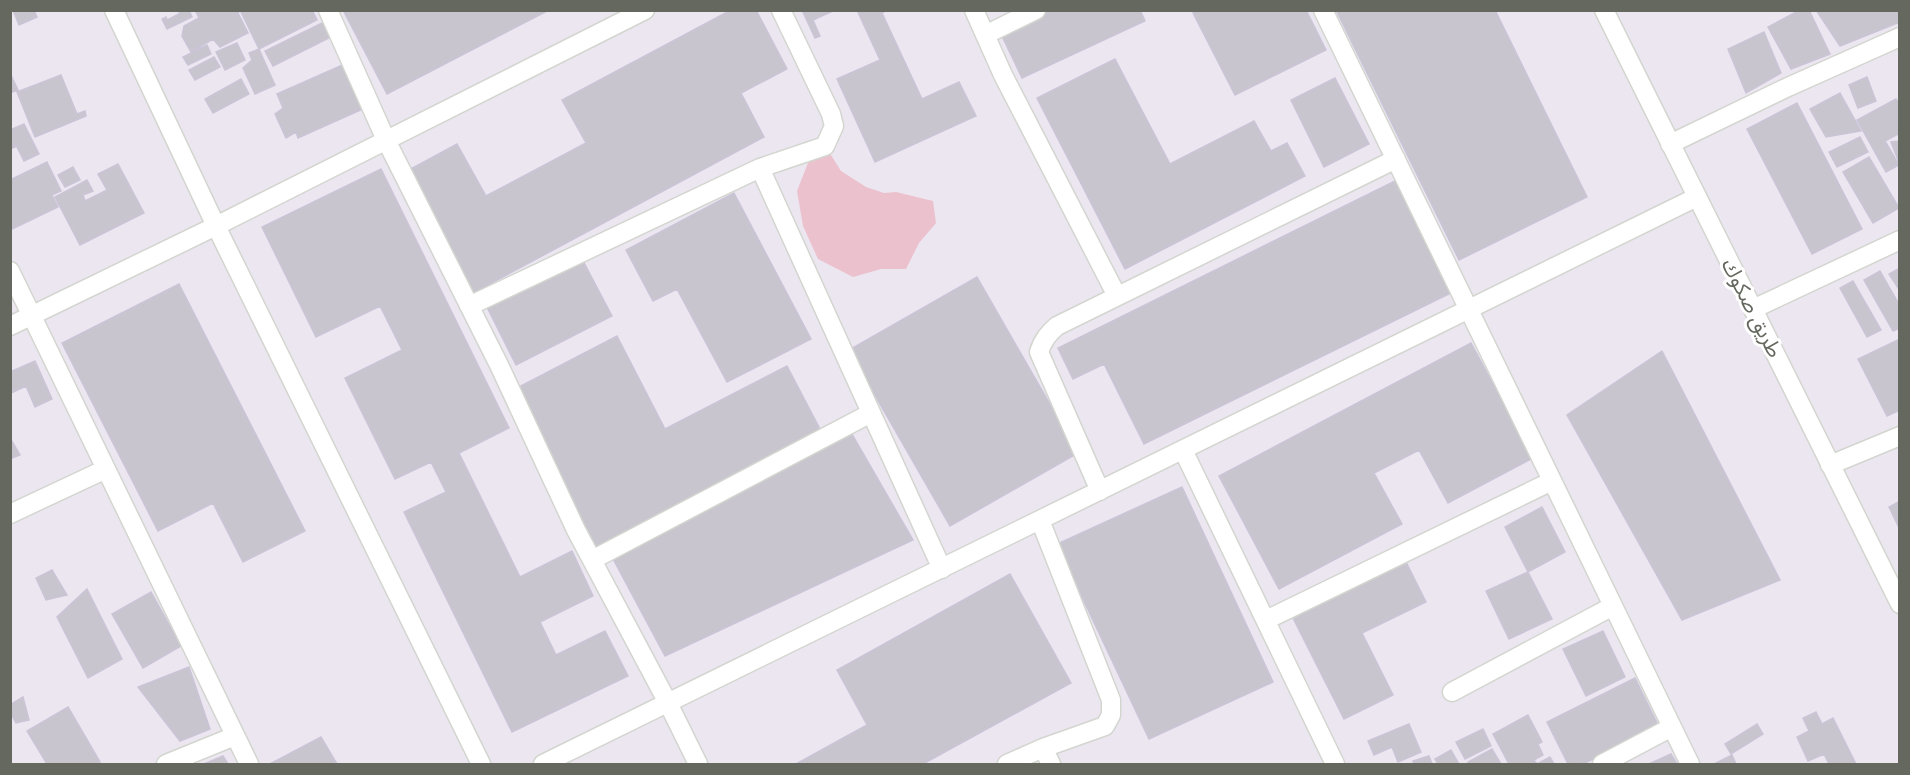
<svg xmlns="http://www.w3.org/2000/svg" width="1910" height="775" font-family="'PT Sans Narrow','Noto Sans Arabic',sans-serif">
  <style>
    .green { fill: #ebc1cd }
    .building { fill: #c8c5ce; stroke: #cbc4d7; stroke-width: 1.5 }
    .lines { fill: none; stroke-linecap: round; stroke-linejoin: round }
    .minor-casing { stroke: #d3d6cf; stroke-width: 21 }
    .tertiary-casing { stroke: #d3d6cf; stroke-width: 21 }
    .minor { stroke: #fff; stroke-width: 18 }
    .tertiary { stroke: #fff; stroke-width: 18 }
    .labels { text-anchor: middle; stroke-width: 6; stroke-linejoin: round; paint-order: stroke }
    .street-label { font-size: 21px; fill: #65685e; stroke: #fff }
  </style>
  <rect width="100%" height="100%" fill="#ece6f1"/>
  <path class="green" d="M829 152 841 171 866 187 884 193 896 192 933 201 936 223 919 243 906 269H881L853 277 818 259 803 226 797 191 808 163Z"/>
  <path class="building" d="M13 10H34L37 17 19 25Z
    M180 10H189L192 17 167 29 162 19 166 17 167 20 179 14Z
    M195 10H240L238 13 248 33 220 47 213 39 191 52 182 36 184 26 199 18Z
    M240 10H312L317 20 259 49Z
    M343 10H549L387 94Z
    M731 10H756L787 69 741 93 764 137 471 294 405 172 457 144 486 196 586 143 562 100Z
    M802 10H835L813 20 820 36 815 38Z
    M857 10H887L882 13 922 99 959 82 976 116 875 162 837 79 880 60Z
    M1051 10H1140L1145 21 1022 78 1001 34Z
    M1197 10H1306L1326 50 1235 95 1193 13Z
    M1336 10H1495L1587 197 1459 260Z
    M1800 10H1809L1830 54 1791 69 1768 27Z
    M1816 10H1900V22L1840 46Z
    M326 21 333 36 273 66 265 51Z
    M1764 32 1781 73 1746 93 1728 49Z
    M237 43 245 60 225 70 216 52Z
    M207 45 211 54 188 65 183 57Z
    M259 49 275 85 255 94 243 68 252 60 249 53Z
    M214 57 220 67 195 80 189 70Z
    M1115 59 1170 164 1254 121 1271 151 1287 143 1305 176 1125 269 1037 98Z
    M347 63 367 107 298 138 296 132 286 138 275 114 283 108 277 94Z
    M10 73 18 90 10 93Z
    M61 75 77 114 85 111 86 116 35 137 17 92Z
    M1867 77 1876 101 1858 108 1849 85Z
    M1335 78 1369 144 1324 167 1291 100Z
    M241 79 249 94 213 113 205 99Z
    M1840 93 1861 131 1826 137 1810 109Z
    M1896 99 1900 105V133L1885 141 1899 165 1886 172 1857 120Z
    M1797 103 1862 229 1812 254 1747 129Z
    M24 124 39 154 24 161 15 143V147L10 149V130Z
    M1860 137 1868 152 1837 167 1829 152Z
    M1900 141V165L1891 142Z
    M1869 157 1899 208 1873 223 1843 172Z
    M47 162 61 191 52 195 58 207 10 230V180Z
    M118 164 144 213 80 245 55 197 87 180 93 191 83 195 85 201 107 190 98 174Z
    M73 167 80 180 65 187 58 175Z
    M381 169 509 428 459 453 520 577 572 551 593 596 540 622 556 655 605 631 628 676 512 732 404 512 446 492 431 462 395 479 345 378 402 350 380 306 316 337 262 227Z
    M1399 179 1455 291 1144 444 1104 364 1073 379 1058 348Z
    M734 193 811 339 727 382 677 289 653 301 626 250Z
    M581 257 612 316 516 365 486 305Z
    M1900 268V291L1889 274Z
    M1880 271 1900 306V328L1893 331 1864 280Z
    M977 277 1078 453 950 526 849 350Z
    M1853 281 1881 330 1867 337 1840 288Z
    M179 284 305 531 243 562 213 503 158 531 62 343Z
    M617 336 665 429 787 366 822 433 597 549 513 390Z
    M1900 339V410L1887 416 1858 359Z
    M1471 343 1533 458 1448 503 1419 450 1374 473 1402 524 1279 589 1219 476Z
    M1662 351 1780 580 1682 620 1567 415Z
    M35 361 52 399 35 407 26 386 11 393 10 372Z
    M852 434 913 540 665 656 611 555Z
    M10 438 20 455 10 459Z
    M1182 487 1273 682 1149 739 1057 544Z
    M1900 501V530L1889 507Z
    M1542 507 1565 552 1528 572 1505 527Z
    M1404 558 1426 602 1362 633 1393 695 1344 719 1291 614Z
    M52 570 67 595 46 600 36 578Z
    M1528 572 1552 619 1509 639 1486 591Z
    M1010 574 1071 683 923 764H796L867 725 837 670Z
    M87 589 122 659 88 678 57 617Z
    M151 592 181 646 143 668 112 614Z
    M1603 631 1625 677 1586 696 1563 649Z
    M189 667 210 729 180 741 138 687Z
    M1635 678 1659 727 1583 764H1568L1547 722Z
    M23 697 29 720 16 723 10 712V705Z
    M68 707 100 762 95 764H47L27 731Z
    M1816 712 1822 724 1833 718 1856 764H1829L1824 754 1808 761 1797 737 1809 731 1803 718Z
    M1528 715 1542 742 1538 744 1543 755 1534 760 1537 764 1550 757 1554 764H1509L1493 734Z
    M1409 724 1421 752 1398 762 1392 747 1374 755 1368 741Z
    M1757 724 1763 734 1731 754 1725 744Z
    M1483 729 1491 746 1465 759 1456 742Z
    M321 737 337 764H270Z
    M1492 749 1501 764H1469L1468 762Z
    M1451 750 1459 764H1438L1435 759Z
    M1671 754 1677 764H1649Z
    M1732 755 1736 764H1714Z
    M223 756 228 764H204Z
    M1429 756 1432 764H1414L1413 761Z"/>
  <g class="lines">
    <g class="minor-casing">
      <path id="minor" d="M114 10 216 226 481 764
        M328 10 386 140 499 365 576 530 668 703 698 764
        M974 10 1003 75 1117 296
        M1323 10 1690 764
        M985 35 1036 10
        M1670 144 1788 87 1900 37
        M760 168 942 569
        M10 271 249 764
        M469 306 760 168 825 146 834 126 831 114 781 10
        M1753 309 1900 240
        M10 326 216 226 645 10
        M1183 450 1335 764
        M1830 465 1900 436
        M1100 491 1039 352C1043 340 1048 334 1057 326L1396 159
        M10 514 106 469
        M592 560 871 413
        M1266 620 1552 481
        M1452 692 1613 606
        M1043 748 1051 764
        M166 764 235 736
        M543 764 1697 197
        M1007 764 1043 748 1105 726 1111 715V700L1040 520
        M1602 764 1672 727"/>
    </g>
    <g class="tertiary-casing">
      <path id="tertiary" d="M1604 10 1900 604"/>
    </g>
    <use href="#minor" class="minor"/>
    <use href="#tertiary" class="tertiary"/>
  </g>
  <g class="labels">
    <g class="street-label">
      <text transform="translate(1752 308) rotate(63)" y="7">طريق صكوك</text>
    </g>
  </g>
  <rect width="1910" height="775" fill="none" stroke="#65685e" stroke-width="24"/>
</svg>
